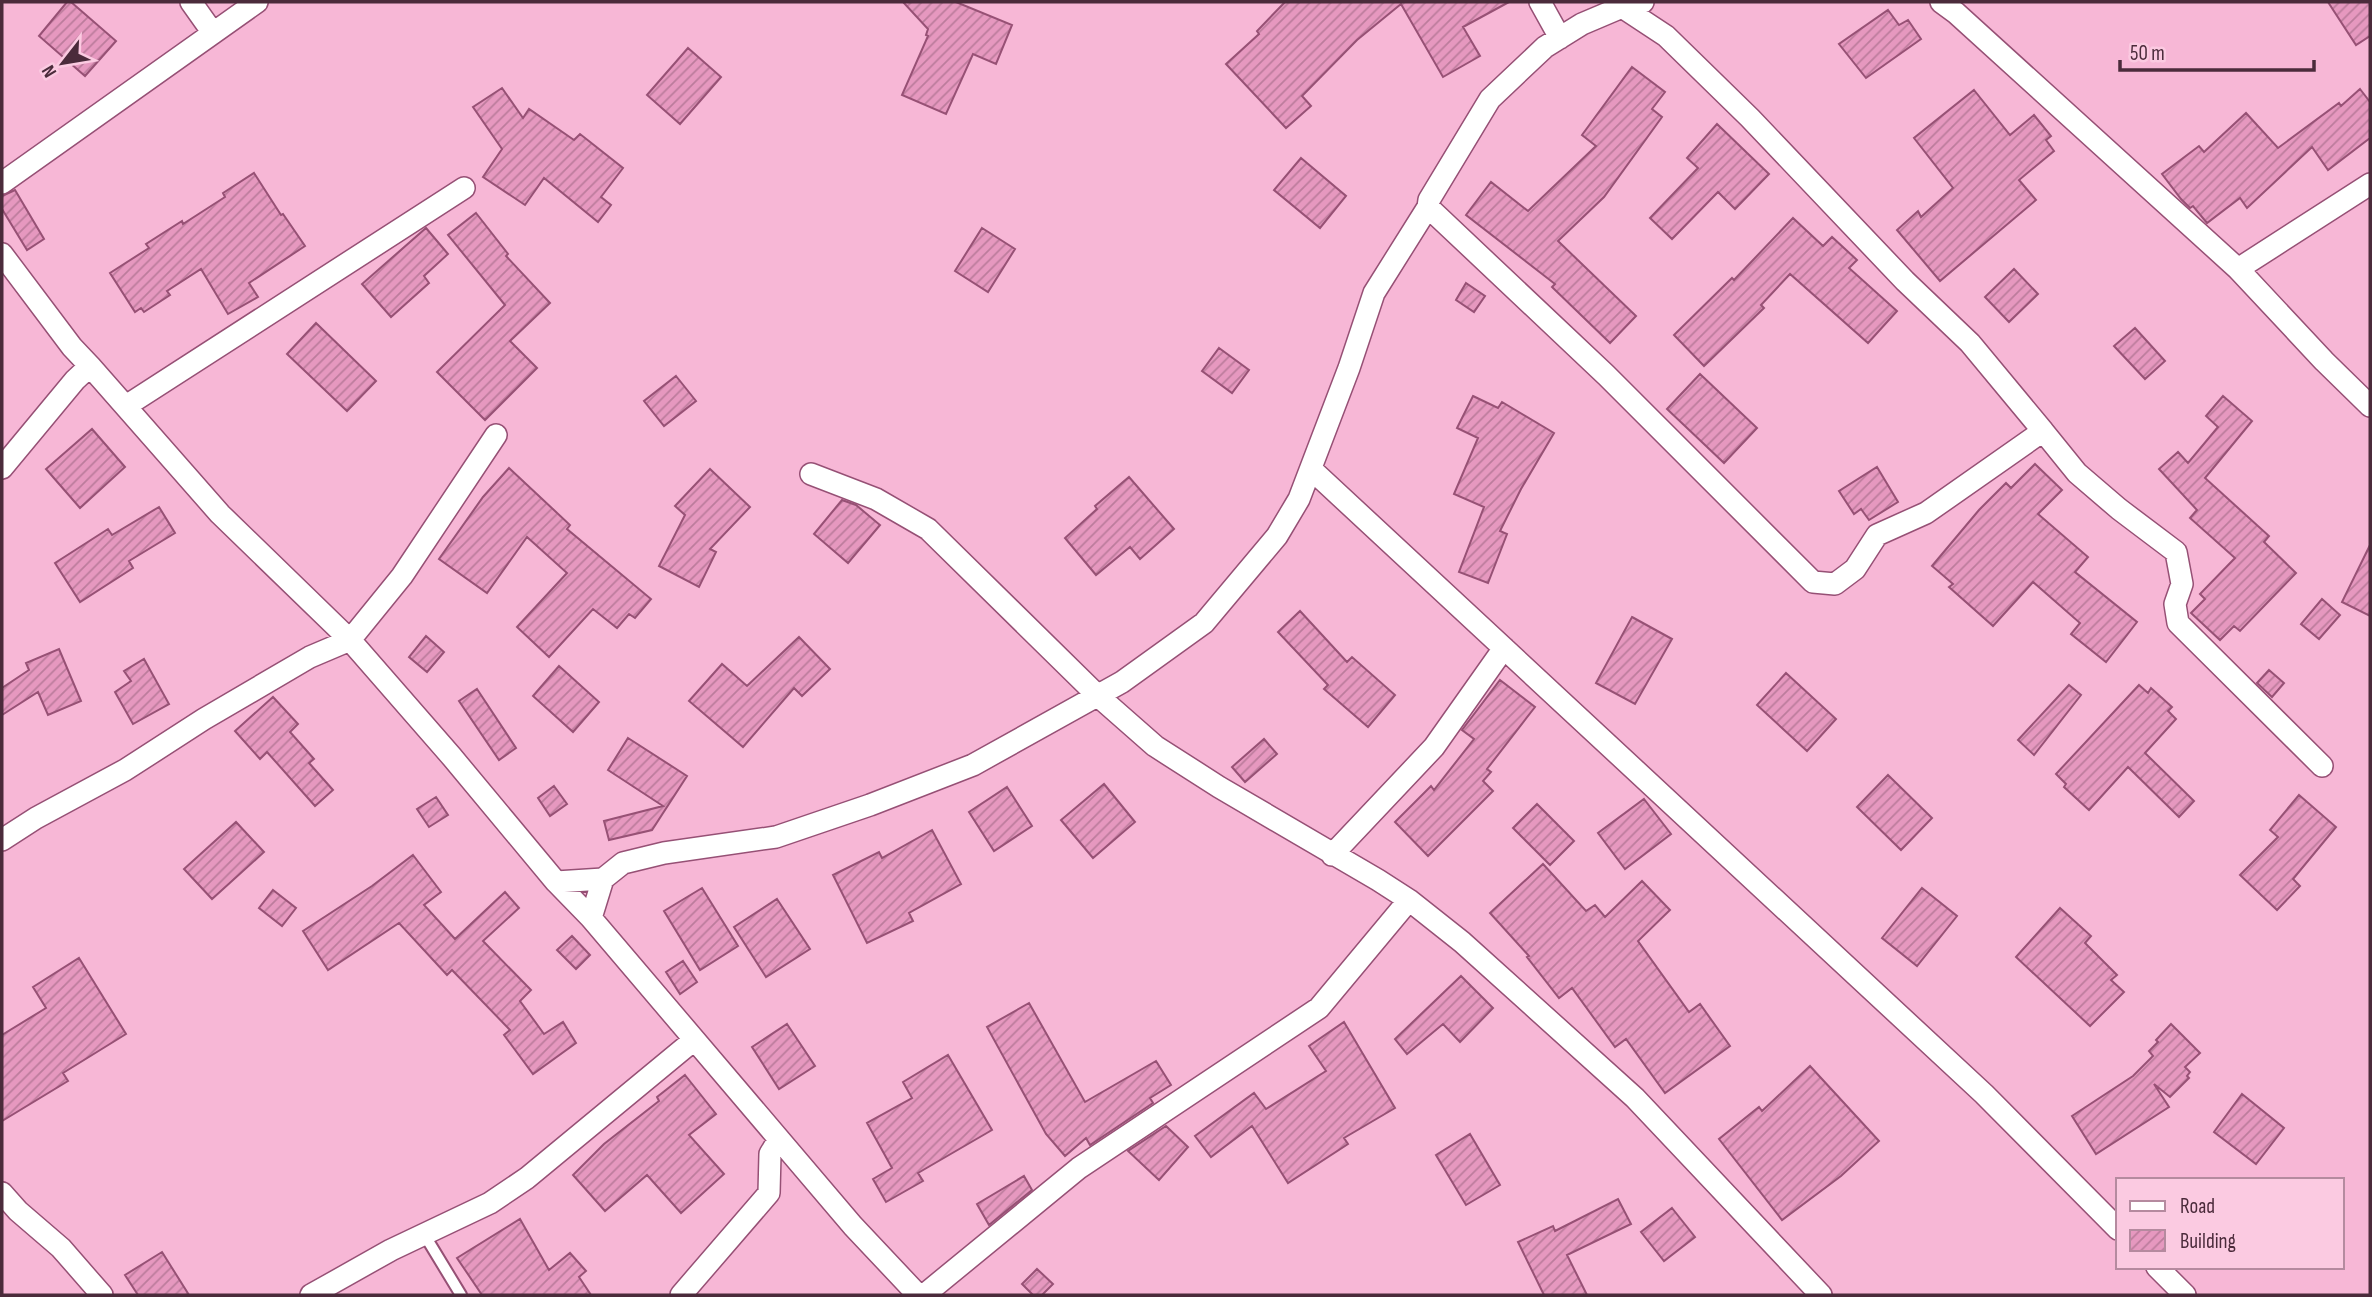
<svg xmlns="http://www.w3.org/2000/svg" width="2372" height="1297" font-family="'Sofia Sans Condensed',sans-serif">
  <style>
    .building { fill: url(#building-hatch); stroke: #975175; stroke-width: 2 }
    .lines { fill: none; stroke-linecap: round; stroke-linejoin: round }
    .service-casing { stroke: #965075; stroke-width: 14 }
    .minor-casing { stroke: #965075; stroke-width: 24 }
    .service { stroke: #fff; stroke-width: 10 }
    .minor { stroke: #fff; stroke-width: 21 }
  </style>
  <defs>
    <pattern id="building-hatch" width="6" height="6" patternUnits="userSpaceOnUse" patternTransform="scale(1.75)"><rect width="6" height="6" fill="#e698bf"/><path d="M-1 1l2-2M0 6l6-6M5 7l2-2" fill="none" stroke="#bc7c9c"/></pattern>
  </defs>
  <rect width="100%" height="100%" fill="#f7b7d6"/>
  <path class="building" d="M67 2H71L116 41 85 76 39 36Z
    M903 2H956L1012 25 996 64 973 54 946 114 902 95 928 36 926 35 928 29Z
    M1285 2H1509L1463 27 1480 56 1443 77 1401 4 1357 40 1302 96 1311 106 1286 128 1226 64 1259 34 1257 31Z
    M2328 2H2370V36L2356 45Z
    M1888 10 1899 25 1908 20 1921 39 1866 78 1839 44Z
    M688 48 721 77 680 124 647 95Z
    M1632 67 1665 92 1652 109 1662 117 1604 197 1558 241 1636 316 1610 343 1552 287 1555 284 1466 215 1491 182 1528 211 1596 146 1582 135Z
    M502 88 523 118 529 109 574 140 580 134 623 168 601 197 611 205 598 222 544 178 525 205 483 177 502 149 473 107Z
    M2360 89 2370 102V138L2328 170 2312 147 2247 208 2240 198 2207 223 2193 206 2190 208 2181 199 2162 174 2199 146 2204 152 2246 113 2278 148 2339 103 2341 106Z
    M1974 90 2010 135 2034 115 2051 136 2046 140 2054 151 2019 180 2036 200 1940 281 1897 230 1918 211 1921 217 1953 188 1914 138Z
    M1717 124 1769 174 1735 209 1718 192 1672 239 1650 218 1698 168 1687 158Z
    M1301 158 1346 196 1320 228 1274 190Z
    M254 173 281 215 283 214 305 246 249 283 258 297 228 314 201 269 167 291 170 295 144 312 141 308 135 312 110 273 149 248 146 244 182 221 183 224 225 197 223 193Z
    M15 190 44 239 27 250 2 209V196Z
    M476 213 508 254 506 256 550 303 510 341 537 368 485 420 437 372 505 305 448 235Z
    M1793 218 1823 246 1832 237 1857 260 1849 268 1897 311 1868 343 1790 274 1761 305 1764 308 1704 366 1674 335 1732 278 1734 280Z
    M426 228 448 254 424 276 429 283 391 317 362 284Z
    M982 228 1015 249 988 292 955 271Z
    M2014 269 2038 294 2009 322 1985 297Z
    M1466 283 1485 296 1474 312 1456 300Z
    M316 323 376 381 347 411 287 354Z
    M2135 328 2165 361 2145 379 2114 346Z
    M1219 348 1249 370 1232 393 1202 371Z
    M1700 374 1757 428 1724 463 1667 409Z
    M676 376 696 401 664 426 644 401Z
    M1473 396 1498 408 1502 402 1554 433 1521 489 1500 531 1507 534 1488 583 1459 572 1484 507 1454 494 1478 438 1457 428Z
    M2223 396 2252 421 2205 478 2269 536 2264 542 2296 573 2240 631 2234 626 2220 640 2191 613 2205 599 2200 594 2235 558 2190 518 2197 510 2159 469 2178 452 2188 463 2218 427 2206 416Z
    M92 429 125 467 80 508 46 469Z
    M2035 464 2062 490 2038 514 2088 557 2075 572 2137 622 2106 662 2071 634 2080 623 2033 582 1993 626 1949 587 1953 584 1932 566 1979 510 2006 483 2011 488Z
    M1877 467 1898 502 1869 520 1861 509 1854 514 1839 491Z
    M509 468 570 525 567 529 651 599 635 618 629 614 617 628 593 609 549 657 517 627 567 573 527 537 487 593 439 559 483 497Z
    M710 469 750 507 710 549 716 552 699 587 659 566 685 515 675 506Z
    M1129 477 1174 529 1140 559 1130 547 1096 575 1065 538 1097 509 1095 506Z
    M842 500 856 505 880 525 848 563 814 534Z
    M159 507 175 533 129 561 133 568 80 602 55 563 108 529 112 535Z
    M2370 545V616L2342 602Z
    M2322 599 2340 615 2319 639 2301 624Z
    M1300 611 1347 662 1352 657 1395 695 1368 727 1324 689 1328 685 1278 632Z
    M1632 617 1672 639 1635 704 1596 683Z
    M426 636 444 652 427 672 409 657Z
    M799 637 830 669 802 696 794 688 743 747 689 701 722 664 747 686Z
    M59 649 81 701 48 715 38 692 2 715V688L29 670 26 663Z
    M144 659 169 704 133 724 115 692 131 681 124 671Z
    M559 666 599 702 573 732 533 696Z
    M2269 670 2284 683 2272 697 2257 683Z
    M1786 673 1836 719 1807 751 1757 705Z
    M1500 680 1535 707 1487 769 1491 772 1483 781 1493 791 1428 856 1395 822 1431 786 1434 790 1474 739 1462 730Z
    M2069 685 2081 695 2034 755 2018 740Z
    M2139 685 2148 693 2151 688 2172 707 2168 711 2176 719 2145 753 2194 801 2179 817 2128 767 2089 810 2064 787 2066 784 2056 774Z
    M477 689 516 748 499 760 459 701Z
    M273 697 298 724 290 732 314 759 309 763 333 790 315 806 267 752 260 759 235 731Z
    M628 738 687 776 652 830 609 840 604 821 663 806 608 770Z
    M1264 739 1277 754 1245 782 1232 767Z
    M1888 775 1932 818 1901 850 1857 807Z
    M1104 784 1135 822 1093 858 1061 820Z
    M554 786 567 804 550 816 538 798Z
    M1007 787 1032 826 994 851 969 812Z
    M2299 795 2336 827 2293 879 2300 886 2277 910 2240 875 2278 837 2270 830Z
    M436 797 448 815 429 827 417 809Z
    M1644 799 1671 834 1625 869 1598 833Z
    M1537 804 1574 841 1550 865 1513 828Z
    M236 822 264 852 212 899 184 869Z
    M932 830 961 884 909 913 913 921 867 943 833 875 879 852 882 858Z
    M413 855 441 892 424 905 455 939 505 892 519 908 483 941 531 990 520 1001 544 1034 563 1022 576 1043 533 1074 504 1035 510 1030 452 970 447 975 399 923 328 970 303 931 372 886Z
    M1543 864 1586 911 1595 905 1605 917 1642 881 1670 910 1638 941 1689 1012 1700 1004 1730 1046 1665 1093 1626 1039 1615 1047 1572 988 1559 998 1527 957 1529 956 1490 913Z
    M702 888 738 946 700 970 664 911Z
    M1922 888 1957 916 1917 966 1882 938Z
    M273 890 296 908 282 926 259 908Z
    M777 899 810 949 766 977 734 927Z
    M2060 908 2091 936 2085 943 2117 975 2111 980 2124 992 2090 1026 2016 957Z
    M572 936 590 955 576 969 557 950Z
    M79 958 126 1034 63 1073 68 1081 2 1121V1035L46 1008 33 987Z
    M683 961 697 982 680 994 666 972Z
    M1461 976 1493 1008 1460 1042 1443 1024 1407 1054 1395 1039Z
    M1029 1003 1085 1102 1156 1061 1171 1085 1150 1098 1153 1103 1090 1145 1086 1138 1065 1156 1046 1134 987 1027Z
    M1344 1022 1395 1108 1344 1138 1348 1144 1288 1183 1252 1126 1211 1157 1195 1136 1254 1093 1266 1109 1326 1071 1309 1046Z
    M787 1024 815 1066 779 1089 752 1047Z
    M2171 1024 2200 1053 2185 1067 2190 1072 2187 1076 2189 1078 2170 1097 2154 1084 2169 1107 2096 1154 2072 1116 2133 1076 2153 1056 2149 1051 2158 1042 2156 1040Z
    M948 1055 992 1130 918 1173 923 1181 886 1202 873 1179 892 1168 867 1123 912 1098 903 1082Z
    M1810 1066 1879 1141 1841 1176 1782 1220 1719 1139 1759 1107 1762 1111Z
    M685 1075 716 1114 689 1135 724 1174 681 1213 647 1175 605 1211 573 1175 604 1144 659 1101 657 1097Z
    M2242 1094 2284 1128 2256 1164 2214 1132Z
    M1166 1126 1188 1147 1159 1180 1128 1151Z
    M1470 1134 1500 1185 1466 1205 1436 1155Z
    M1024 1176 1032 1190 989 1225 977 1204Z
    M1618 1199 1631 1224 1567 1255 1587 1295H1544L1518 1242 1553 1226 1555 1231Z
    M1672 1208 1695 1237 1664 1261 1641 1232Z
    M520 1219 549 1270 570 1253 586 1271 579 1277 591 1295H482L457 1258Z
    M162 1252 189 1295H138L125 1275Z
    M1037 1269 1053 1284 1042 1295H1033L1022 1284Z"/>
  <g class="lines">
    <g class="service-casing">
      <path id="service" d="M424 1234 461 1295"/>
    </g>
    <g class="minor-casing">
      <path id="minor" d="M191 2 213 33
        M1540 2 1560 38
        M1941 2 1956 13 2238 269 2370 184
        M1622 7 1666 36 1750 118 1905 281 1970 343 2043 431
        M2 183 257 2
        M1428 207 1606 375 1813 582 1835 584 1855 569 1877 535 1926 513 2043 431 2077 473 2119 509 2176 552 2182 584 2175 604 2178 623 2322 766
        M2 254 72 347 90 366 220 514 350 640 452 757 556 882 591 918 853 1226 918 1295
        M2238 269 2324 361 2370 406
        M126 406 464 188
        M2 468 75 380 90 366
        M1311 469 1984 1094 2118 1229
        M811 474 876 499 928 529 1097 695 1155 746 1219 787 1378 880 1409 900 1462 942 1635 1098 1821 1295
        M2 840 36 818 125 770 204 719 310 657 350 640 402 576 496 435
        M1332 855 1434 747 1504 648
        M556 882 603 879
        M591 918 603 879 623 863 664 853 776 837 870 805 973 765 1122 682 1204 623 1277 536 1299 499 1349 368 1374 293 1428 207 1429 200 1490 99 1545 47 1582 24 1622 7 1643 2
        M2 1193 18 1211 61 1248 102 1295
        M2157 1267 2185 1295
        M311 1295 391 1250 490 1203 527 1178 694 1040
        M681 1295 769 1193 770 1154 779 1139
        M924 1295 1079 1168 1319 1008 1409 900"/>
    </g>
    <use href="#service" class="service"/>
    <use href="#minor" class="minor"/>
  </g>
  <rect width="2372" height="1297" fill="none" stroke="#4b2b3b" stroke-width="7"/>
  <rect x="2116" y="1178" width="228" height="91" fill="#fbcae1" stroke="#b58a9f" stroke-width="2"/>
  <rect x="2130" y="1201" width="35" height="10" fill="#ffffff" stroke="#b58a9f" stroke-width="2"/>
  <text x="2180" y="1213" font-size="21" fill="#4b2b3b">Road</text>
  <rect x="2130" y="1230" width="35" height="21" fill="url(#building-hatch)" stroke="#b58a9f" stroke-width="2"/>
  <text x="2180" y="1248" font-size="21" fill="#4b2b3b">Building</text>
  <g transform="translate(63 63) rotate(239)" stroke="#fbcae1" stroke-width="5" paint-order="stroke">
  <path d="M0-5L12 26L0 18L-12 26Z" fill="#4b2b3b"/>
  <text y="-10" font-size="19" font-weight="bold" text-anchor="middle" fill="#4b2b3b">N</text>
  </g>
  <path d="M2120 60v10h194v-10" fill="none" stroke="#4b2b3b" stroke-width="3.5"/>
  <text x="2130" y="60" font-size="21" fill="#4b2b3b" stroke="#fbcae1" stroke-width="5" paint-order="stroke">50 m</text>
</svg>
